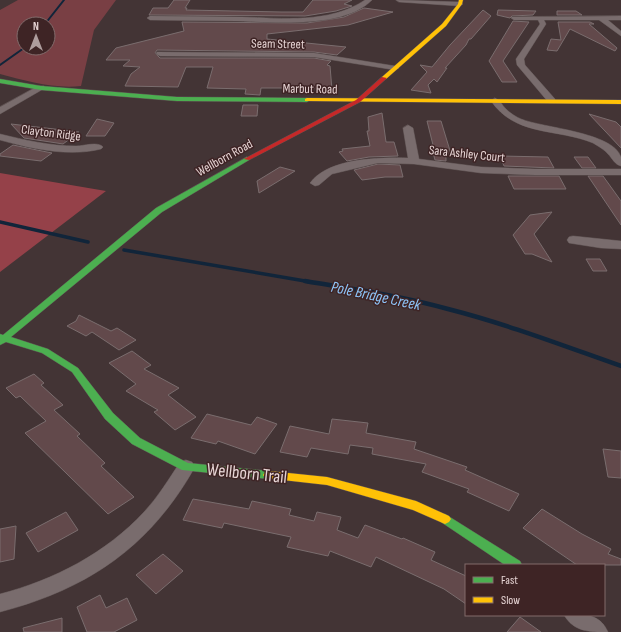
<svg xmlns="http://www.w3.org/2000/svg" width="621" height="632" font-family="'Sofia Sans Condensed',sans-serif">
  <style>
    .green { fill: #793f44; fill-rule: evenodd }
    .forest { fill: #954149 }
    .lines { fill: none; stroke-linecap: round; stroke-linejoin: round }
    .stream-far2 { stroke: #11253a; stroke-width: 2 }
    .stream-far1 { stroke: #11253a; stroke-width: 3.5 }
    .stream { stroke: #11253a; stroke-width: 4.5 }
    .building { fill: #62494b; stroke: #7a6d6e }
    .street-casing { stroke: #5e5252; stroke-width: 1 }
    .fast-casing { stroke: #5e5252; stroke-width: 1 }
    .slow-casing { stroke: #5e5252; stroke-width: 1 }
    .jam-casing { stroke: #5e5252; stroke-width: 1 }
    .street { fill: #796c6d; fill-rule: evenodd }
    .fast { fill: #4caf50; fill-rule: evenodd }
    .slow { fill: #ffc107; fill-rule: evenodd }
    .jam { fill: #c62828; fill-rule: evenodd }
    .labels { text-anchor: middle; stroke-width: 3; stroke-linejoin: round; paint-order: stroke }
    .far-street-label { font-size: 13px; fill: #e7d5d5; stroke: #3e2425 }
    .water-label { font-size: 16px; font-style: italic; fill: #8ec5f9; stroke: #3e2425 }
    .near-street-label { font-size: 18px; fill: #e7d5d5; stroke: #3e2425 }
  </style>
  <rect width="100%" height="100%" fill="#433435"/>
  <path class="green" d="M18 0H116L94 30 81 86C54 89 26 81 0 74V10ZM24 24H48V48H24Z"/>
  <path class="forest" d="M0 173 106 191 0 272Z"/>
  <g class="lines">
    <path class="stream-far2" d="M45 24 64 0
      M0 65 24 48"/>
    <path class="stream-far1" d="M0 222 88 242
      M124 250 311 282"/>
    <path class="stream" d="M305 281C353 289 401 296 448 309 507 324 564 346 621 366"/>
  </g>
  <path class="building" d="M174 0H190L185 8H187L186 10 282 12H303L313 0H352L344 4 352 6 336 11 305 16 149 15 153 8H168Z
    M364 8 393 12 348 25 267 34V39L346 47 337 55 314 52 157 50 155 53 160 58H314L331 61 327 65 330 66 332 90H316V88H261L260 95 245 94 246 89 207 88 213 67H186L178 87 125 86 131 74 140 67 123 66 130 60H106L116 48 184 31 182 22 307 23 344 17Z
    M483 10 491 16 471 39H469L466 45 445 68H447L437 82 434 79 428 85 431 93 411 90 427 72 420 65 432 67 450 45Z
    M498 10 536 11 533 15 512 16 510 18 497 15Z
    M557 11H576L582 15H557Z
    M513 21 529 22 503 61 517 82H502L489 61Z
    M558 22H590L594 24H589L617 48 615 51 570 29 557 51 547 50 551 39 561 40Z
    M243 105H258L257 116H241Z
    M382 113 386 142H394L398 156 369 157 347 161 339 152 343 151 342 149 370 146 367 131H369L368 117Z
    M589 114 616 122 621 127V148Z
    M97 119 114 123 105 136H86Z
    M427 121H441L451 154H446V161L435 160 431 145H433Z
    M11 124 63 130 79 132 63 144 57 143 24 138Z
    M13 145 37 150 52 153 41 161 0 156V154Z
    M500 156 548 157 554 168 504 166Z
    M574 157H588L596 168H582Z
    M378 164 400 165 403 177H385L362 180 354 170Z
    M280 167 295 171 259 193 257 181Z
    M508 176H559L566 189H514Z
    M588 176H603L621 201V225Z
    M552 212 534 234 552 262 532 254H525L513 235 530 215Z
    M586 259H600L607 271H593Z
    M79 315 111 331 117 328 136 340 119 350 92 332 86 336 67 326 76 321Z
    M132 351 151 365 144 369 179 388 168 395 196 417 175 430 154 412 158 410 126 391 136 384 109 363Z
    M34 374 44 383 41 385 63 405 54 410 80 434 77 436 105 463 101 466 134 497 108 514 25 433 46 421 20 396 16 398 6 388Z
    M207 414 251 425 257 417 277 424 255 454 218 441 216 444 191 438Z
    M332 419 368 423 366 433 416 442 414 449 467 467 465 470 519 494 509 511 467 492 469 489 422 472 426 464 372 454 373 448 350 445 348 454 311 448 307 457 280 452 290 426 329 434Z
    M603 449 621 451V478L608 477Z
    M193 499 249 509 252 501 291 509 289 515 314 521 317 512 341 517 337 530 358 538 365 525 402 539 403 538 435 552 431 560 466 576V604L444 589 376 557 371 567 330 551 328 556 287 547 291 537 224 523 222 528 183 520Z
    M542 509 582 534 611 549 608 554 621 559V565H577L523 528Z
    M66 512 78 530 38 552 26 533Z
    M16 526 14 559 0 562V529Z
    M163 554 183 571 156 594 136 575Z
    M100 595 106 608 127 598 137 620 114 632H87L77 607Z
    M520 617 541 632H507Z
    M62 618V632H24L23 628Z"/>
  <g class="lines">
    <g class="street-casing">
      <path id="street" d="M365 0H372C344 29 273 22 236 21 207 21 179 20 150 20L147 18 150 16C181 16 211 17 242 17 283 18 329 24 365 0Z
        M396 0 460 2 463 4 460 6 399 2Z
        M621 16V20H608L621 31V36L599 20H544L546 24 524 59 525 65 555 99 556 101 555 103H549L517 65 516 59 540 24 538 20H514L511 18 512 17Z
        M157 52 314 53 395 66 399 68 395 70 314 57 160 56 156 54Z
        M38 86H44L45 88 0 114V107Z
        M495 98C500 100 502 105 506 109 510 113 516 117 521 119 543 128 613 132 621 157 621 159 621 163 621 166 615 165 612 158 608 154 605 150 598 146 593 143 557 128 516 137 491 101Z
        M408 125 413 128 419 159 481 167 535 169H621V175H535L481 173 414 164 378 163 332 174 319 185 315 186 310 183C328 158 380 157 408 158L403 128Z
        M0 134C25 140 50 146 76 146 84 146 98 141 103 147L101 149C69 157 32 149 0 140Z
        M573 236 621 241V249L601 248 569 243 567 240 569 237Z
        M186 460 192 462 195 467C150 547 88 589 0 612V594C54 580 106 553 144 512 158 497 169 479 180 462Z
        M564 615C583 615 599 612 608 632 589 632 574 632 564 615Z"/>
    </g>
    <g class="fast-casing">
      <path id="fast" d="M0 79 41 86 177 97 307 98 310 100 307 102 177 101 41 90 0 83Z
        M247 157 250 159 249 160 162 212 11 337 48 349 78 368 113 413 140 438 188 463 269 471 273 472 275 475 273 478 269 479 182 470 132 444 105 419 72 372 42 353 6 342 0 345V334L3 335 156 208Z
        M445 514 520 561 522 565H505L441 522 439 519 441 516Z"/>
    </g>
    <g class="slow-casing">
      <path id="slow" d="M459 0H463L462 4 446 26 386 79H382V77L442 24 458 4Z
        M307 98 621 100V104L305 101V99Z
        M269 471 327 477 416 501 449 516 451 519 449 522 445 524 413 510 327 485 265 478 263 475 265 472Z"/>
    </g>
    <g class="jam-casing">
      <path id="jam" d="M382 77 387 78 360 102 249 160 244 159 356 100Z"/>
    </g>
    <use href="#street" class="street"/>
    <use href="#fast" class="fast"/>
    <use href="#slow" class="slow"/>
    <use href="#jam" class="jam"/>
  </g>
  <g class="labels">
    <g class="far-street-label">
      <text transform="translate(278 43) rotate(1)" y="5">Seam Street</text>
      <text transform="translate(310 88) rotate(1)" y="5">Marbut Road</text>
      <text transform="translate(51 132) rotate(7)" y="5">Clayton Ridge</text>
      <text transform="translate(467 153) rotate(6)" y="5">Sara Ashley Court</text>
      <text transform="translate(224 157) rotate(-29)" y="5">Wellborn Road</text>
    </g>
    <g class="water-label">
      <text transform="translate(376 295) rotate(12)" y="6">Pole Bridge Creek</text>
    </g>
    <g class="near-street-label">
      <text transform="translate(247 473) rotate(6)" y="6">Wellborn Trail</text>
    </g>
  </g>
  <rect x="465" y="564" width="140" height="52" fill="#3e2425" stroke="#826b6b"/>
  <rect x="473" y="577" width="20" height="6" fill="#4caf50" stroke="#826b6b"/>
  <text x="501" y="584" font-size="12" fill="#e7d5d5">Fast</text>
  <rect x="473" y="597" width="20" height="6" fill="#ffc107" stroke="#826b6b"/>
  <text x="501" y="604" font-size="12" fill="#e7d5d5">Slow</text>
  <g transform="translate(36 36)"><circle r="19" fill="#3e2425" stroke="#826b6b"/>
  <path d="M0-3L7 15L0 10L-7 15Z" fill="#ae9d9d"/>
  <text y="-6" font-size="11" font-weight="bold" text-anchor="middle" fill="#e7d5d5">N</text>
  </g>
</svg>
